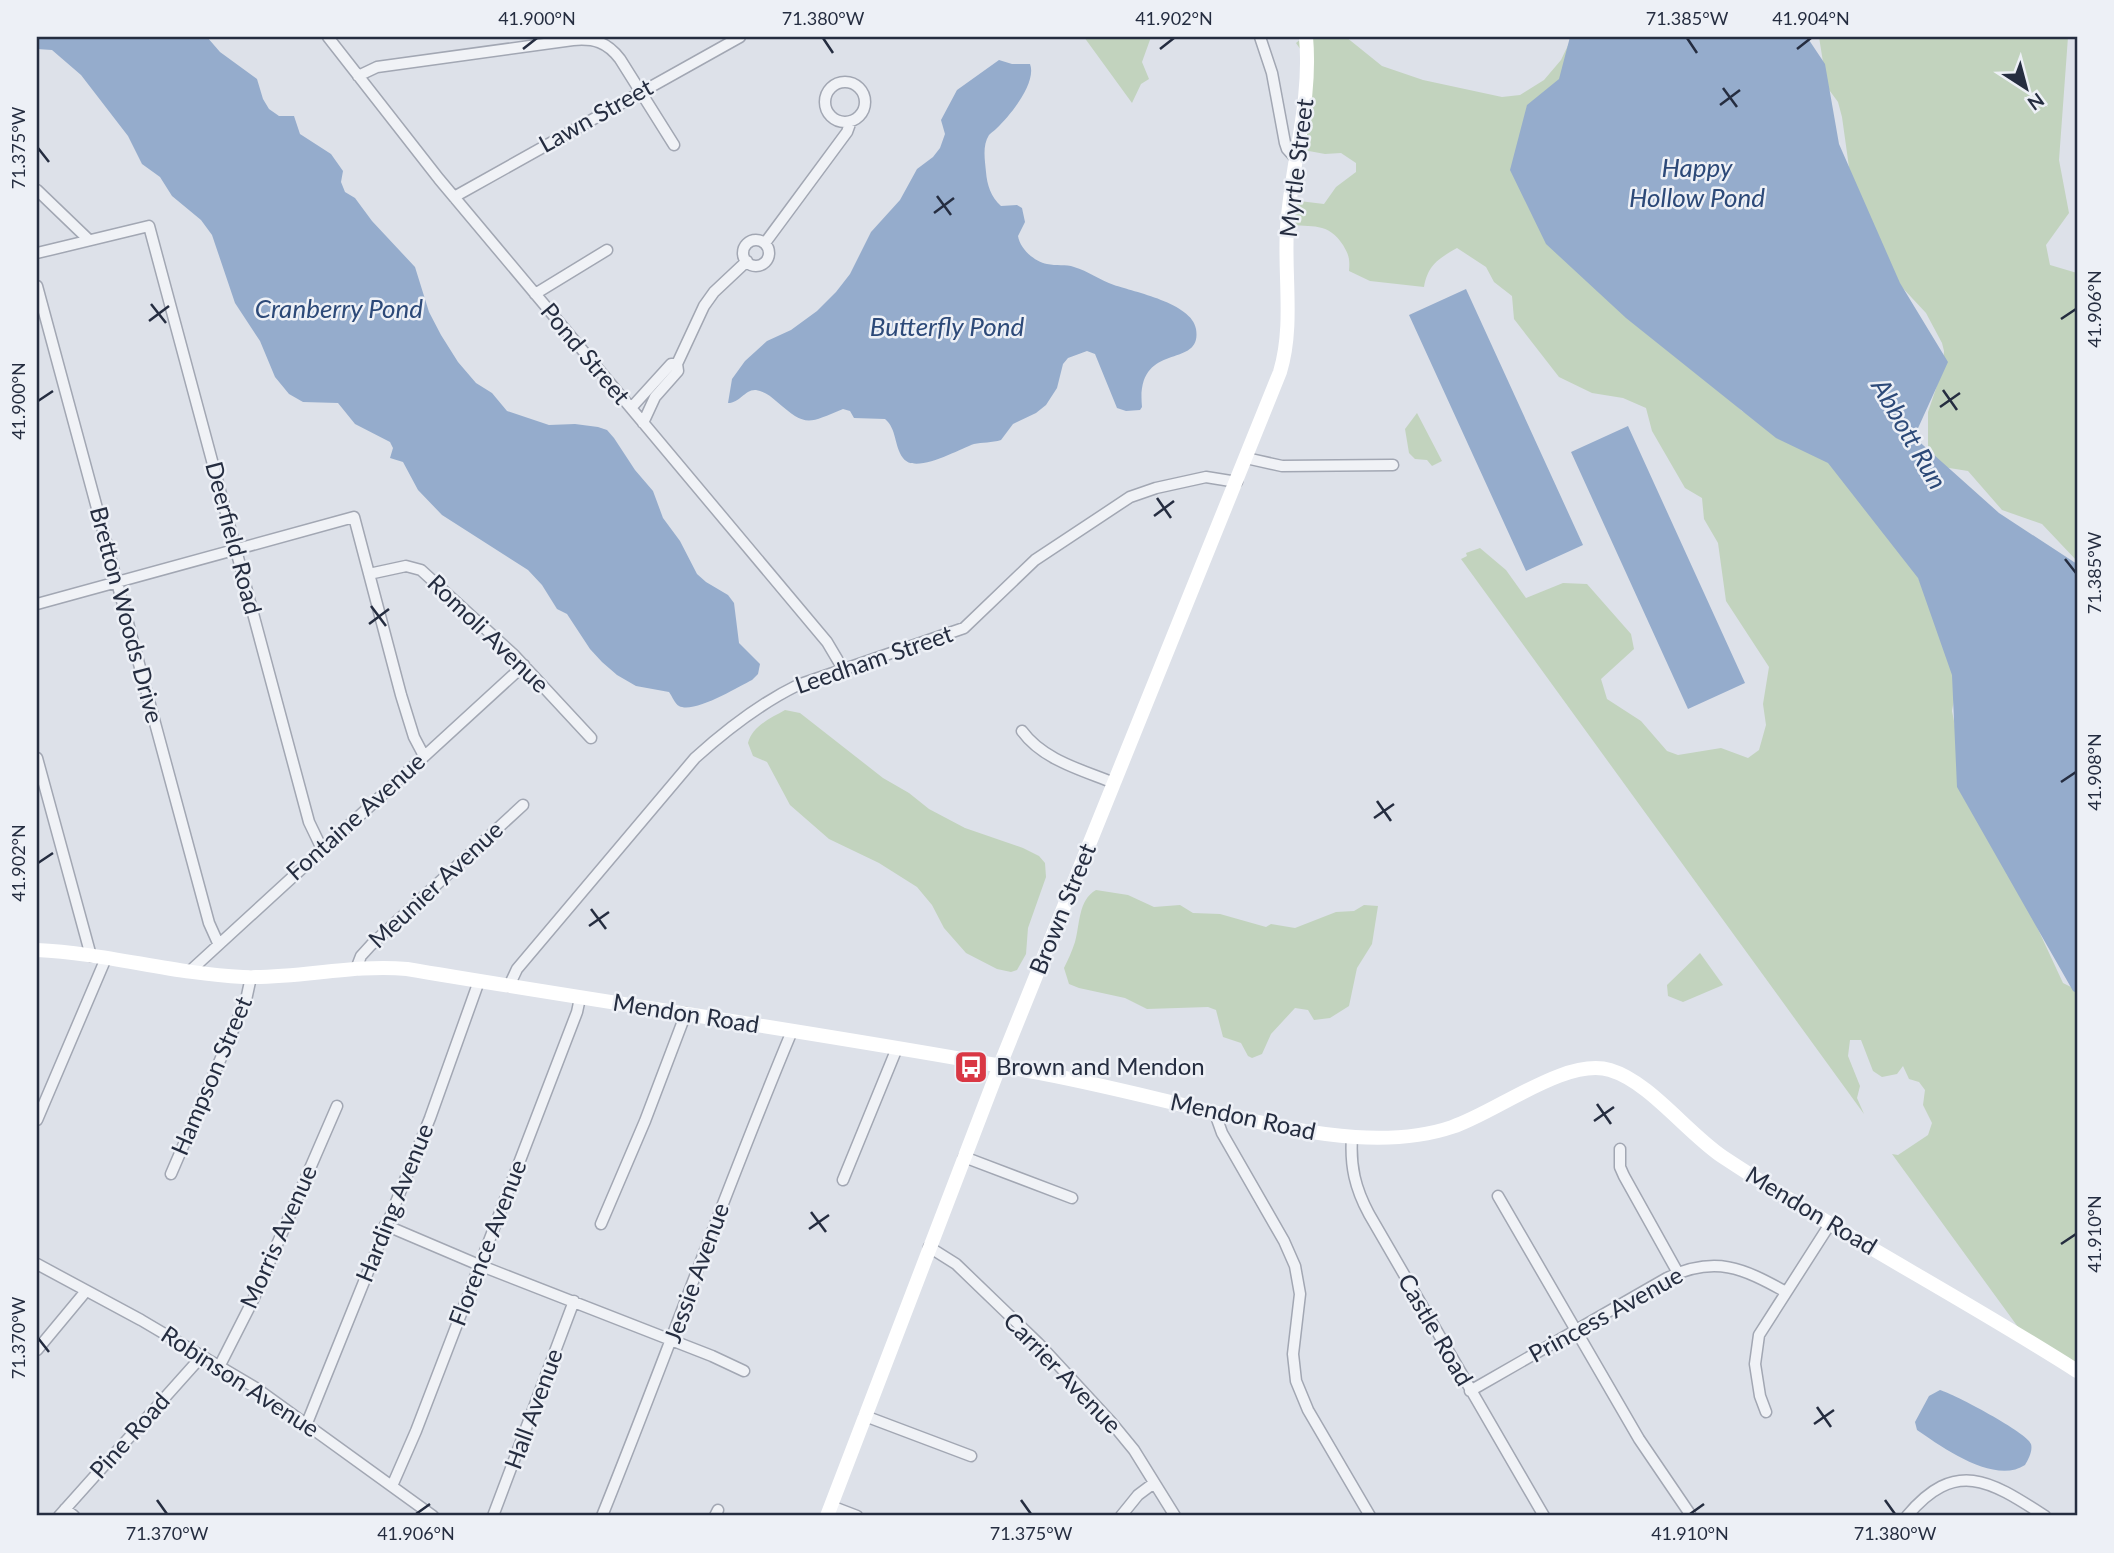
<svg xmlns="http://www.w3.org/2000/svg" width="2114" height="1553" font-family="Lato,sans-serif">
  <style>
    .green { fill: #c2d3be }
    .water { fill: #95accc }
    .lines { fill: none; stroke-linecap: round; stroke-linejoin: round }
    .street-casing { stroke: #a2a7b3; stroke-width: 13 }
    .street { stroke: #f0f2f6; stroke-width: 10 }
    .secondary { stroke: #fff; stroke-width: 14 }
    .ticks { fill: none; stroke: #252d40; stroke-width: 2.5 }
    .labels { text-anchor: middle; stroke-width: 5; stroke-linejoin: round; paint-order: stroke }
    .street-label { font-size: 24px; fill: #252d40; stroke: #edf0f6 }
    .poi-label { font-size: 24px; fill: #252d40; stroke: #edf0f6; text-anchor: start }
    .water-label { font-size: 26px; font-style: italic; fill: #2c4978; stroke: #edf0f6 }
    .neatline { fill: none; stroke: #252d40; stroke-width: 2.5 }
    .ticks-label { font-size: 18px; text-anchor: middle; fill: #252d40 }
  </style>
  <rect width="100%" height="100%" fill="#dde1e9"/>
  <path class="green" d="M1084 37H1151L1142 62 1149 79 1141 84 1132 103Z
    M1303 37H1346L1382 66 1423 80 1502 97 1520 95 1544 80 1561 60 1572 37 1711 381 1742 411 1818 448 1906 550 1959 671 1952 711 1958 741 2011 871 2063 983 2077 990V1371L2026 1338 1892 1154 1898 1155 1928 1135 1932 1123 1923 1105 1925 1090 1919 1082 1909 1079 1903 1066 1897 1074 1882 1077 1873 1071 1861 1040H1850L1848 1056 1860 1086 1857 1098 1864 1114 1461 559 1467 556 1466 553 1480 548 1506 570 1526 598 1563 583 1587 584 1631 634 1634 649 1601 679 1607 699 1641 721 1667 751 1678 755 1721 748 1748 758 1759 750 1766 725 1763 704 1769 667 1726 601 1718 543 1704 519 1702 498 1685 488 1652 431 1646 408 1623 398 1592 393 1559 377 1514 319 1512 296 1494 282 1486 267 1457 248C1438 259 1428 265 1424 287L1370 281 1349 271C1350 259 1349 255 1343 245 1328 222 1312 227 1287 225L1291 200 1324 204 1336 187 1356 172V163L1341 153 1325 154 1298 149 1303 53 1296 43Z
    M1819 37H2068L2059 160 2069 213 2046 245 2050 265 2077 273V561L2042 524 2002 510 1968 471 1943 467 1928 454V412L1943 368 1944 351 1942 343 1926 313 1898 283 1854 203 1842 117 1838 102 1827 87Z
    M1417 413 1442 461 1432 466 1427 460 1415 459 1409 453 1405 429Z
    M785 710 800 713 883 778 909 793 929 809 965 828 1023 848 1039 856 1045 863 1046 877 1028 928 1026 954 1017 970 1011 972 997 969 966 953 944 928 932 905 917 887 879 863 829 839 790 805 767 762 753 756 748 743C752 726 771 718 785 710Z
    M1096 890 1128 895 1154 907 1180 905 1193 913 1220 914 1266 927 1271 924 1295 928 1336 912 1354 911 1364 905 1378 906 1372 944 1357 968 1349 1006 1330 1018 1314 1020 1308 1010 1295 1008 1271 1034 1262 1054 1252 1058 1248 1056 1241 1043 1223 1037 1216 1010 1208 1007 1147 1009 1125 998 1079 988 1069 984 1064 968C1068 960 1072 951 1075 942 1080 925 1078 900 1096 890Z
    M1700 953 1723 985 1683 1002 1668 996 1667 985Z"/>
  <path class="water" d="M37 37H207L220 52 257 79 263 99 269 109 279 116H294L300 134 331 154 343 171 341 182 345 192 355 198 372 221 415 267 429 312 441 335 458 362 476 383 492 393 507 411 549 425 575 424 598 427 607 430 614 438 635 470 653 491 663 518 680 541 697 574 706 582 728 595 734 603 739 643 760 664 758 674 752 680C738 687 694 714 679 706 675 704 672 696 669 692L636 686 617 675 602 662 590 649 567 614 557 609 542 585 528 570 442 515 418 490 403 462 390 458 393 448 390 442 355 424 338 403 303 402 289 394 275 377 260 341 235 303 212 235 201 220 172 196 160 177 142 164 128 136 81 75 52 50 37 49Z
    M1570 37H1807L1825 64 1839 144 1900 283 1948 362 1914 437 1999 513 2077 564V993L2073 991 1957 787 1952 675 1918 578 1828 463 1776 438 1626 318 1546 244 1510 170 1527 105 1559 79Z
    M999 60 1012 64H1030C1037 82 1011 115 997 128 994 131 992 132 989 135 982 146 985 160 986 172 987 185 991 197 1001 206L1017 205 1022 208 1025 222 1018 236C1020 249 1035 262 1047 264 1056 266 1066 264 1074 267 1088 271 1100 280 1114 285 1134 292 1192 303 1196 329 1203 371 1135 338 1142 407L1140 410 1126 411 1117 408 1095 354 1087 351 1068 358 1063 364 1057 388 1046 405 1036 413 1013 424 1001 440C992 443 982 442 974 444 959 449 915 475 903 458 894 446 897 429 885 419L854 418 850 411 843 409C807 424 806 427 776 401 771 396 763 391 756 390 745 389 740 403 728 403L732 379 745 361 767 341 791 330 817 311 836 292 850 274 871 232 900 200 917 169 933 157 940 148 945 134 941 120 957 90Z
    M1466 289 1583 545 1526 571 1409 315Z
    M1628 426 1745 683 1688 709 1571 452Z
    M1940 1390C1954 1394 2028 1433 2031 1444 2033 1451 2028 1460 2025 1465 1995 1485 1943 1448 1917 1430L1915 1422 1929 1396Z"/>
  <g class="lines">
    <g class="street-casing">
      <path id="street" d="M328 37 439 179 827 642 843 669
        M1260 37 1272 73 1285 143 1287 149 1296 159
        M358 76 377 67 573 40C594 38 607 42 620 59L674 145
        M825 102a20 20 0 1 1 40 0a20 20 0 1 1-40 0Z
        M37 190 89 240
        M454 197 740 37
        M743 253a13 13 0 1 1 26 0a13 13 0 1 1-26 0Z
        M765 243 847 132 851 121
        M37 253 149 226 309 822 322 849
        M37 286 209 923 218 943
        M535 294 607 250
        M677 364 704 306 714 292 747 261
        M631 408 671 364H677L678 371 655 397 643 423
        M1246 458 1282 466 1393 465
        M369 574 406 566 421 570 513 654 591 738
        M37 604 354 517 401 695 414 737 424 756
        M1022 731C1043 760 1082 770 1114 783
        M37 758 91 956
        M356 969 361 956 371 945 523 805
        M190 971 524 665
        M509 986 517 969 695 758C725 731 761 703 798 685L964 628 1035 560 1130 497 1156 488 1206 477 1237 482
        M1218 1113 1217 1119 1222 1133 1284 1241 1295 1266 1300 1294 1293 1354 1296 1381 1308 1410 1370 1516
        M37 1120 106 958
        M1352 1137C1350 1166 1355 1188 1369 1214L1544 1516
        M1620 1149V1167L1624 1176 1678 1273
        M964 1157 1072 1198
        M171 1174 246 1000 251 977
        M843 1180 897 1048
        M1498 1196 1639 1439 1690 1514
        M601 1224 645 1121 686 1013
        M385 1225 479 1265 712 1356 744 1371
        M929 1247 956 1264 1038 1343 1111 1422 1134 1450 1175 1516
        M37 1264 141 1320 256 1388 433 1516
        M37 1350 86 1291
        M219 1367 253 1300 337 1106
        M1470 1391 1667 1278C1715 1255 1743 1268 1786 1292
        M1766 1412 1760 1396 1755 1364 1759 1335 1830 1224
        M865 1416 971 1456
        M307 1423 430 1118 479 981
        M392 1486 416 1431 577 1012 580 998
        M831 1506 857 1516
        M65 1509 74 1516
        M59 1516 202 1356
        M493 1516 574 1301
        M602 1516C667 1355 725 1191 792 1031
        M715 1516 718 1510
        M1121 1516 1138 1495 1154 1483
        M1907 1516C1956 1457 1992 1482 2045 1516"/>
    </g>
    <use href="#street" class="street"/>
    <path class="secondary" d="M37 950C106 953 174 974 243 977 298 979 352 964 407 969 614 1004 822 1033 1029 1071 1097 1083 1163 1101 1231 1116 1272 1125 1312 1134 1355 1137 1388 1139 1420 1138 1452 1127 1497 1112 1566 1057 1610 1070 1650 1082 1686 1132 1723 1157 1838 1233 1961 1297 2077 1371
      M827 1516 1000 1065 1280 372C1294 326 1284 276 1287 228 1291 164 1312 102 1306 37"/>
  </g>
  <path class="ticks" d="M823 38 833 53M1687 38 1697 53M523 49 537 38M1160 49 1174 38M1797 49 1811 38M1723 88 1737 107M1720 105 1740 90M38 148 49 162M937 196 951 215M934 213 954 198M151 304 166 323M2061 319 2076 309M149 321 169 306M1943 390 1957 410M38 401 53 391M1940 407 1960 393M1157 498 1171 518M1154 516 1174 501M2065 559 2076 573M371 606 386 626M369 624 389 609M2061 782 2076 772M1377 801 1391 821M1374 818 1394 804M38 863 53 853M591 909 606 929M589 926 609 912M1597 1104 1611 1124M1594 1121 1614 1107M811 1212 826 1232M809 1229 829 1215M2061 1244 2076 1234M38 1338 49 1352M1817 1407 1831 1427M1814 1424 1834 1410M157 1500 167 1514M1021 1500 1031 1514M1885 1500 1895 1514M416 1514 430 1504M1690 1514 1704 1504"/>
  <defs>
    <g id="bus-square" transform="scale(1.75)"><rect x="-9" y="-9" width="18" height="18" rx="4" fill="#d93744" stroke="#edf0f6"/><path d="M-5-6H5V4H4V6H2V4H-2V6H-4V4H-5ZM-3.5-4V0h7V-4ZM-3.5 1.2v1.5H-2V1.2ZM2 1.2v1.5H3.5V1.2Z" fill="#fff"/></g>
  </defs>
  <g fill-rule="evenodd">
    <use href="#bus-square" x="971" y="1067"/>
  </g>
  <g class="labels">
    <g class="street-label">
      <text transform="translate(596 116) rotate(-29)" y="8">Lawn Street</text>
      <text transform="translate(1297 168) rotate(-83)" y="8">Myrtle Street</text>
      <text transform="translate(585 354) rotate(50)" y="8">Pond Street</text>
      <text transform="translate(233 538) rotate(75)" y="8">Deerfield Road</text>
      <text transform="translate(126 615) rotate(75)" y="8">Bretton Woods Drive</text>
      <text transform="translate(488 634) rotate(44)" y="8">Romoli Avenue</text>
      <text transform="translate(874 660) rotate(-19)" y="8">Leedham Street</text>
      <text transform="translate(356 817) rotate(-42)" y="8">Fontaine Avenue</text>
      <text transform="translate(436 885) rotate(-43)" y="8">Meunier Avenue</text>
      <text transform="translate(1063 909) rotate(-68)" y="8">Brown Street</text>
      <text transform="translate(686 1014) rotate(9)" y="8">Mendon Road</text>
      <text transform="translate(212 1076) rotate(-67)" y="8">Hampson Street</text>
      <text transform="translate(1243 1117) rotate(12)" y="8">Mendon Road</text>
      <text transform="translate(395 1203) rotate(-68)" y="8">Harding Avenue</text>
      <text transform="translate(1811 1211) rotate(31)" y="8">Mendon Road</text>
      <text transform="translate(279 1237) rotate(-66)" y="8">Morris Avenue</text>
      <text transform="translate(488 1243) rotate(-69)" y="8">Florence Avenue</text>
      <text transform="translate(697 1273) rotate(-70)" y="8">Jessie Avenue</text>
      <text transform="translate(1606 1315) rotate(-29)" y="8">Princess Avenue</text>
      <text transform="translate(1435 1330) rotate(60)" y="8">Castle Road</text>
      <text transform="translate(1062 1373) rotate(46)" y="8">Carrier Avenue</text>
      <text transform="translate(240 1382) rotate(33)" y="8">Robinson Avenue</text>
      <text transform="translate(534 1409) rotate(-70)" y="8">Hall Avenue</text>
      <text transform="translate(130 1436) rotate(-48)" y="8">Pine Road</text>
    </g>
    <g class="poi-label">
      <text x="996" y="1075">Brown and Mendon</text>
    </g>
    <g class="water-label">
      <text x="1697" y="177">Happy<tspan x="1697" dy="30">Hollow Pond</tspan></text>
      <text x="339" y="318">Cranberry Pond</text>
      <text x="947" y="336">Butterfly Pond</text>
      <text transform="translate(1909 434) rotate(60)" y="9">Abbott Run</text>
    </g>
  </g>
  <rect width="2114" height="1553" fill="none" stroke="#edf0f6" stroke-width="77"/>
  <g transform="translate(2026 88) rotate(144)" stroke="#edf0f6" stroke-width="5" paint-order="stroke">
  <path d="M0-5L12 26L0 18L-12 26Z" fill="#252d40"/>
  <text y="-10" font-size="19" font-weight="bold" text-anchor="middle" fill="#252d40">N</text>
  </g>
  <rect x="38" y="38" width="2038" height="1476" class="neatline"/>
  <g class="ticks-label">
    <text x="537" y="25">41.900°N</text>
    <text x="823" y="25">71.380°W</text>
    <text x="1174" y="25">41.902°N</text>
    <text x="1687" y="25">71.385°W</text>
    <text x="1811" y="25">41.904°N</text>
    <text transform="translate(19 148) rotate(-90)" y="6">71.375°W</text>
    <text transform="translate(2095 309) rotate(-90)" y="6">41.906°N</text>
    <text transform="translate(19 401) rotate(-90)" y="6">41.900°N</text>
    <text transform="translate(2095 573) rotate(-90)" y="6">71.385°W</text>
    <text transform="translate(2095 772) rotate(-90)" y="6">41.908°N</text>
    <text transform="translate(19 863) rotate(-90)" y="6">41.902°N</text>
    <text transform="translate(2095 1234) rotate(-90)" y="6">41.910°N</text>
    <text transform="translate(19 1338) rotate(-90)" y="6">71.370°W</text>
    <text x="167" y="1540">71.370°W</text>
    <text x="416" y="1540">41.906°N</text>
    <text x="1031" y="1540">71.375°W</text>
    <text x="1690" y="1540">41.910°N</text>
    <text x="1895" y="1540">71.380°W</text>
  </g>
</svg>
